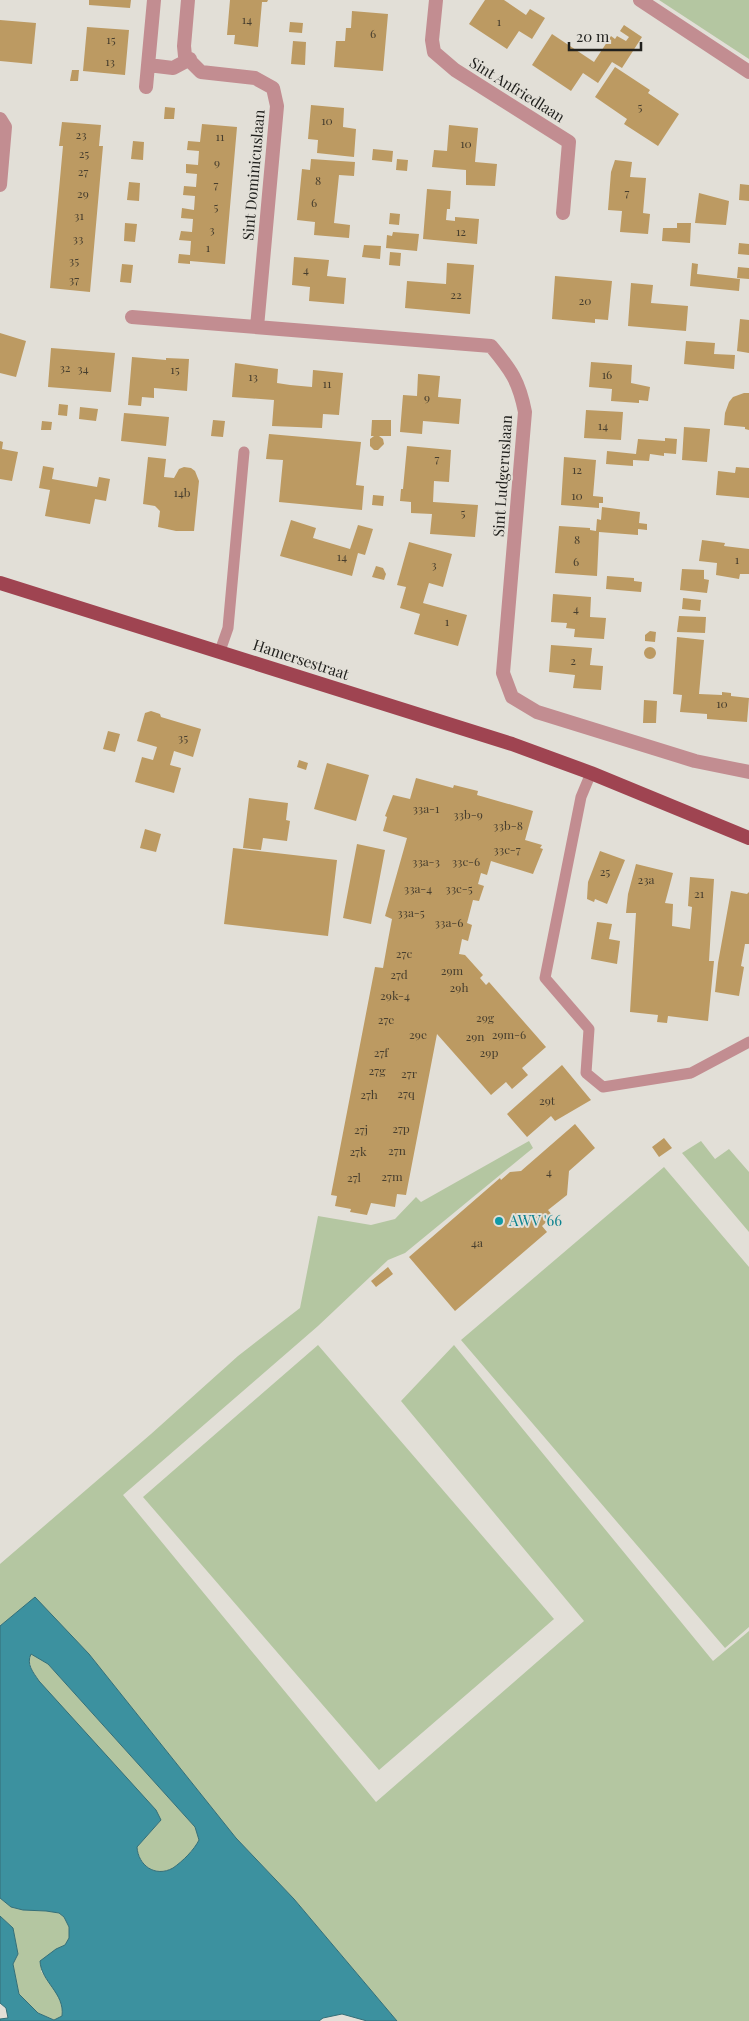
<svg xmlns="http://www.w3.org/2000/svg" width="749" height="2021" font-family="'Playfair Display',serif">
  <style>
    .green { fill: #b4c6a1 }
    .water { fill: #3c919f; stroke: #346f78; fill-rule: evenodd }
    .building { fill: #bc9a62 }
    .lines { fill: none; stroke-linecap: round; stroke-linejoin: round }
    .service { stroke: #c28d91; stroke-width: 11 }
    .minor { stroke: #c28d91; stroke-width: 14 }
    .primary { stroke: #9f4451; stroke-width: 14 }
    .culture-dot { fill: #0f9aa8; stroke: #e2dfd7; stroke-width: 2 }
    .labels { text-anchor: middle; stroke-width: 4; stroke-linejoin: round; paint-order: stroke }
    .number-label { font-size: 12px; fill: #473e2e }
    .street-label { font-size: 15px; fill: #20201d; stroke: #e2dfd7 }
    .culture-label { font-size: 15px; fill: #0d838f; stroke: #e2dfd7; text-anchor: start }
  </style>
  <rect width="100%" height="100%" fill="#e2dfd7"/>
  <path class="green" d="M659 0H749V59Z
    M529 1141 533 1148 405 1253 388 1260 318 1326 123 1495 376 1802 584 1621 401 1401 454 1345 713 1661 749 1631V2021H397L294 1899 236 1838 89 1654 35 1598 0 1626V1564L151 1434 238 1356 300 1308 318 1216 371 1225 395 1219 416 1197 421 1202Z
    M701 1141 715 1159 729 1149 749 1172V1232L682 1153Z
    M664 1167 749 1267V1627L725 1648 461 1340Z
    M318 1345 554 1619 379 1770 143 1497Z
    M31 1654 48 1664 195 1827 199 1840C194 1850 183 1861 173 1868 155 1878 138 1864 137 1847L161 1820 39 1681C33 1672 27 1664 31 1654Z
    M0 1898 11 1907 23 1910 46 1911 59 1913 64 1917 69 1927V1938L65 1945 56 1949 41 1971C50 1985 64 1998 62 2016L55 2020 38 2013 19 1994 13 1964 18 1954 13 1928 0 1916Z"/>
  <path class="water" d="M35 1597 89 1654 236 1838 294 1899 397 2021H367L342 2014 323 2018 319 2021H0V2019L8 2018 6 2008 0 2003V1916L13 1928 18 1954 13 1964 19 1994 38 2013 54 2020 62 2016C65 1993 41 1982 40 1961L56 1949 65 1945 69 1938V1927L64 1917 59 1913 46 1911 23 1910 11 1907 0 1898V1626ZM31 1654 48 1664 195 1827 199 1840C194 1850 183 1861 173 1868 155 1878 138 1865 137 1847L161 1820 156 1810 39 1681C33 1672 26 1664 31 1654Z"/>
  <path class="building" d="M89 0H131L130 8 89 5Z
    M230 0H268L267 2H262L258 47 234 44 235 35H227Z
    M485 0H504L526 15 530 9 545 18 532 39 519 31 507 49 469 24Z
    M352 11 388 14 383 71 334 67 336 41H345L346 28H351Z
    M0 20 36 23 32 64 0 61Z
    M290 22 303 23 302 33 289 32Z
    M624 25 642 37 622 68 612 62 598 83 583 73 571 91 532 65 552 34 594 62 611 36 615 39 617 36 626 41 629 37 620 31Z
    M87 27 129 30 125 75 83 71Z
    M293 41 306 42 305 65 291 64Z
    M615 67 650 90 648 93 679 114 658 146 624 124 627 119 595 97Z
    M72 70H79L78 81H70Z
    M311 105 344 108 343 127 356 129 354 157 317 153 318 140 308 139Z
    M165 107 175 108 174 119H164Z
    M62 122 101 125 99 146H103L90 292 50 288 63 146H59Z
    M202 124 237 127 225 264 190 261V264L178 263 179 254 190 255 191 241 179 240 181 231 192 232 193 219 181 218 182 208 194 210 195 196 183 195 184 186 196 187 197 174 186 173V164L198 165 199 151 187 150 188 141 200 142Z
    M449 125 478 128 475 162 497 164 495 186 466 185V170L432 167 434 150 447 151Z
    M133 141 144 142 143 160 131 159Z
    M373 149 393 151 392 162 372 160Z
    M311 159 355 162 354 176 339 175 334 223 350 225 349 238 314 235 315 222 297 220 302 169 310 170Z
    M397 159 408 160 407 171 396 170Z
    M615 160 632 162 630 177 646 178 643 213 650 214 648 234 620 232 622 211 608 210 611 172Z
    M129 182 140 183 139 201 127 200Z
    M740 184 749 185V201L739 200Z
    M427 189 451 191 450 209H447L446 220 455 221V217L479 219 477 244 423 239Z
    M699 193 729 201 726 225 695 223Z
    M390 213 400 214 399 225 389 224Z
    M125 223 137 224 135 242 124 241Z
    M677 223H691L690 243 662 241 663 228H677Z
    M393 232 419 234 417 251 386 248 387 235 392 236Z
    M739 243 749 244V255L738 254Z
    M364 245 381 246 380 259 362 257Z
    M390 252 401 253 400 266 389 265Z
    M294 257 329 260 327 276 346 278 344 304 309 301 310 287 292 285Z
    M447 263 474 265 470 314 405 308 407 281 446 284Z
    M692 263 698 264 697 274 740 279 739 291 690 286Z
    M122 264 133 265 131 283 120 282Z
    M738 267 749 268V279L737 278Z
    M555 276 612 281 608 320 595 319V323L552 319Z
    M631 283 653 285 651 303 688 306 686 331 628 326Z
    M740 319 749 320V353L737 351Z
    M0 333 26 341 16 377 0 373Z
    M686 341 715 343 714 354 735 355 734 369 684 364Z
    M51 348 115 353 111 392 48 387Z
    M132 357 166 360V358L189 359 187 391 154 388V398L142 397 141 406 128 405Z
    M591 362 632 365 631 383 650 387 648 401 639 400V403L611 401 612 389 589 387Z
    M235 363 278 369 277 383 290 385 312 387 313 370 343 373 339 415 323 414 322 428 272 426 274 400 232 397Z
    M418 374 440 376 438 397 461 399 459 424 423 421 422 434 400 432 403 395 417 396Z
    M744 393H749V430L745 429V427L724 425 725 413 729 402 733 397Z
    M59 404 68 405 67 416 58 415Z
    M80 407 98 409 96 421 79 419Z
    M586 410 623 412 621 440 584 438Z
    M124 413 169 417 166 446 121 441Z
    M213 420 225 421 223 437 211 436Z
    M372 420H391V436H379L383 439 384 444 378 450H374L370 446V439L374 436H371Z
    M42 421 52 422 51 430H41Z
    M684 427 710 429 707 462 682 460Z
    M269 434 361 442 356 485 364 486 362 510 279 502 283 460 266 459Z
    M665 438 677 439 676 454 664 453V456L650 454 649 461 633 460V466L606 464 607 451 636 454 638 439 665 441Z
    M0 441 3 442 2 449 18 452 12 481 0 479Z
    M407 446 451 450 449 482 434 481 433 502 478 505 475 537 430 534 432 514 411 513V502L400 501 401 489H403Z
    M148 457 166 459 164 477 174 478 179 469 184 467 191 468 195 471 199 481 194 531H176L158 527 160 511 155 506 143 504Z
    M564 457 596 460 593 496 603 497V503H599V508L561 505Z
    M43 466 54 468 52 479 97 487 99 477 110 479 106 501 95 499 90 524 45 516 50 490 39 488Z
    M736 467 749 468V498L716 495 718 471 735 473Z
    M373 495 384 496 383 506 372 505Z
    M602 507 640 512 639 523 647 524V530L638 529V535L599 532 597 576 555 573 559 526 590 528V530L596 531 597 519 601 520Z
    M291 520 316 528 313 538 350 549 358 525 373 529 365 555 358 553 352 576 280 556Z
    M702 540 725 543 724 546 749 549V574H740L739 579 716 575 717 563 699 561Z
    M409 542 452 554 443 587 429 583 423 603 467 615 458 646 414 634 420 614 400 608 406 587 397 585Z
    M376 566 383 568 386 574 384 580 372 577Z
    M682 569 704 570V579L709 580 707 593 680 590Z
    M607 576 634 578V581L642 582 641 592 606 589Z
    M553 594 591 597 590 617 606 618 604 639 574 637 575 629 566 628 567 623 551 622Z
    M683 598 701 600 700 611 682 609Z
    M679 616 706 617 705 633 677 632Z
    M650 631 656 632 655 642 645 641V635Z
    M677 637 704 640 699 694 722 695V692L731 693V696L749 698 747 722 707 719V714L680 712 682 695 673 694Z
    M551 645 592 648 590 665 603 666 601 690 573 688 575 675 549 672Z
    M644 653a6 6 0 1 1 12 0a6 6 0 1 1-12 0Z
    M644 700 657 701 656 723H643Z
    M151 711 160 714 161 717 201 729 193 757 174 751 170 765 181 768 174 793 135 782 142 757 153 760 157 747 137 741 145 713Z
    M108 731 120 734 115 752 103 749Z
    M299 760 308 763 306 770 297 767Z
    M327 763 369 775 356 821 314 809Z
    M416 778 453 788 454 785 478 791 477 795 533 811 525 840 542 845 540 848 543 849 533 874 491 861 487 875 481 873 478 884 484 886 479 901 473 900 467 923 472 925 468 941 462 939 459 954 465 955 483 975 480 978 486 985 489 982 546 1047 522 1068 528 1075 512 1089 506 1082 491 1095 437 1034 406 1195 397 1194 395 1207 371 1203 367 1215 350 1212 351 1209 335 1206 337 1196 331 1195 375 967 383 968 388 940 392 919 385 916 407 838 383 831 387 817 385 816 393 795 410 799Z
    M249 798 288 803 286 820 290 821 287 841 263 838 261 850 243 848Z
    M145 829 161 834 156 852 140 848Z
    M357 844 385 850 371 924 343 918Z
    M233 848 337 860 328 936 224 924Z
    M600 851 625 860 607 904 595 899 594 902 587 899 588 882Z
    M636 864 673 873 665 903 673 904 672 926 690 929 692 907 688 906 690 877 714 879 709 961H714L708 1021 668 1016 667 1023 657 1022 658 1015 630 1012 636 913H626L628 894Z
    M731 891 747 894 749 892V944H745L741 966 744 967 739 996 715 992 718 963Z
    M597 922 612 924 609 939 620 941 617 964 591 959Z
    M562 1065 591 1100 555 1121 551 1116 527 1137 507 1114Z
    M575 1124 595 1148 569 1171 567 1195 548 1210 553 1216 542 1226 547 1232 455 1311 409 1257 500 1178 501 1180 510 1172 521 1171Z
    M664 1138 672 1148 659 1157 652 1147Z
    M388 1267 393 1274 376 1287 371 1281Z"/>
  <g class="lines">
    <path class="service" d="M220 651 228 628 244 452
      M591 773 581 797 545 978 589 1029 586 1073 603 1087 691 1073 749 1042"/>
    <path class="minor" d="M188 0 184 46 185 56 201 72 255 78 273 88 277 106 257 327
      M436 0 432 40 434 52 455 70 569 142 563 213
      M640 0 749 72
      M148 65 173 68 190 59
      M146 87 154 0
      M0 119 5 127 0 185
      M132 317 491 346C511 370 519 381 525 412L503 673 512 697 537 712 695 761 749 772"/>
    <path class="primary" d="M0 583 512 744 591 773 749 838"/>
  </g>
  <circle class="culture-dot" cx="499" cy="1221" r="5"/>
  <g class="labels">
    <g class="number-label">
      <text x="247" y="24">14</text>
      <text x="499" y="26">1</text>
      <text x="373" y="38">6</text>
      <text x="111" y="44">15</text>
      <text x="110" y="66">13</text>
      <text x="640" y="111">5</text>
      <text x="327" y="125">10</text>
      <text x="81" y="139">23</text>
      <text x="220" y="141">11</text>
      <text x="466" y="148">10</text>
      <text x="84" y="158">25</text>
      <text x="217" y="167">9</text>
      <text x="83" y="176">27</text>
      <text x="318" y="185">8</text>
      <text x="216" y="189">7</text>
      <text x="627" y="197">7</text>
      <text x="83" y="198">29</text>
      <text x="314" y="207">6</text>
      <text x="216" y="211">5</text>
      <text x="79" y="220">31</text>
      <text x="212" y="234">3</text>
      <text x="461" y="236">12</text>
      <text x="78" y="243">33</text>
      <text x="208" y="252">1</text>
      <text x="74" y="265">35</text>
      <text x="306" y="274">4</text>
      <text x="74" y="284">37</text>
      <text x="456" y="299">22</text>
      <text x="585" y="305">20</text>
      <text x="65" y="372">32</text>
      <text x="83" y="373">34</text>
      <text x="175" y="374">15</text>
      <text x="607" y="379">16</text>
      <text x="253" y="381">13</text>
      <text x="327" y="388">11</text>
      <text x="427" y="402">9</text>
      <text x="603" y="430">14</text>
      <text x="437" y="463">7</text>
      <text x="577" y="474">12</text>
      <text x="182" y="497">14b</text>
      <text x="577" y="500">10</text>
      <text x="463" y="517">5</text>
      <text x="577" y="544">8</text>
      <text x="342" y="561">14</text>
      <text x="737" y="564">1</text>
      <text x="576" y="566">6</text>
      <text x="434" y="569">3</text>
      <text x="576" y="613">4</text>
      <text x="447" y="626">1</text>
      <text x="573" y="665">2</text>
      <text x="722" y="708">10</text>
      <text x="183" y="742">35</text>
      <text x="426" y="813">33a-1</text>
      <text x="468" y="819">33b-9</text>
      <text x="508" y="830">33b-8</text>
      <text x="507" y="854">33c-7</text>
      <text x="426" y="866">33a-3</text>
      <text x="466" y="866">33c-6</text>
      <text x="605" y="876">25</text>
      <text x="646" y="884">23a</text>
      <text x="418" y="893">33a-4</text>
      <text x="459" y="893">33c-5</text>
      <text x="699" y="898">21</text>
      <text x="411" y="917">33a-5</text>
      <text x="449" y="927">33a-6</text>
      <text x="404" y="958">27c</text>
      <text x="452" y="975">29m</text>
      <text x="399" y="979">27d</text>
      <text x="459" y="992">29h</text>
      <text x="395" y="1000">29k-4</text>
      <text x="485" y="1022">29g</text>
      <text x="386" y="1024">27e</text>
      <text x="418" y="1039">29e</text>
      <text x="509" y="1039">29m-6</text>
      <text x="475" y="1041">29n</text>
      <text x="381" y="1057">27f</text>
      <text x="489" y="1057">29p</text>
      <text x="377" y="1075">27g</text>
      <text x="409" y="1078">27r</text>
      <text x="406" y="1098">27q</text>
      <text x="369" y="1099">27h</text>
      <text x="547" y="1105">29t</text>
      <text x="401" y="1133">27p</text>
      <text x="361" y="1134">27j</text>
      <text x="397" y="1155">27n</text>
      <text x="358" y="1156">27k</text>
      <text x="549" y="1176">4</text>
      <text x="392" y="1181">27m</text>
      <text x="354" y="1182">27l</text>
      <text x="477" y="1247">4a</text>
    </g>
    <g class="street-label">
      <text transform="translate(517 90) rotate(32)" y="5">Sint Anfriedlaan</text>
      <text transform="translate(254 175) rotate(-85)" y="5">Sint Dominicuslaan</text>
      <text transform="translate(503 476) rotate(-86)" y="5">Sint Ludgeruslaan</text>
      <text transform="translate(301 660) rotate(18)" y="5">Hamersestraat</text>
    </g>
    <g class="culture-label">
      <text x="509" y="1226">AWV '66</text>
    </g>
  </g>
  <path d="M569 42v8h72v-8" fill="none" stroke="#20201d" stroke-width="2.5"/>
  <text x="576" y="42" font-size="15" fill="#20201d" stroke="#e2dfd7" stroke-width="4" paint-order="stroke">20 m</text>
</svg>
